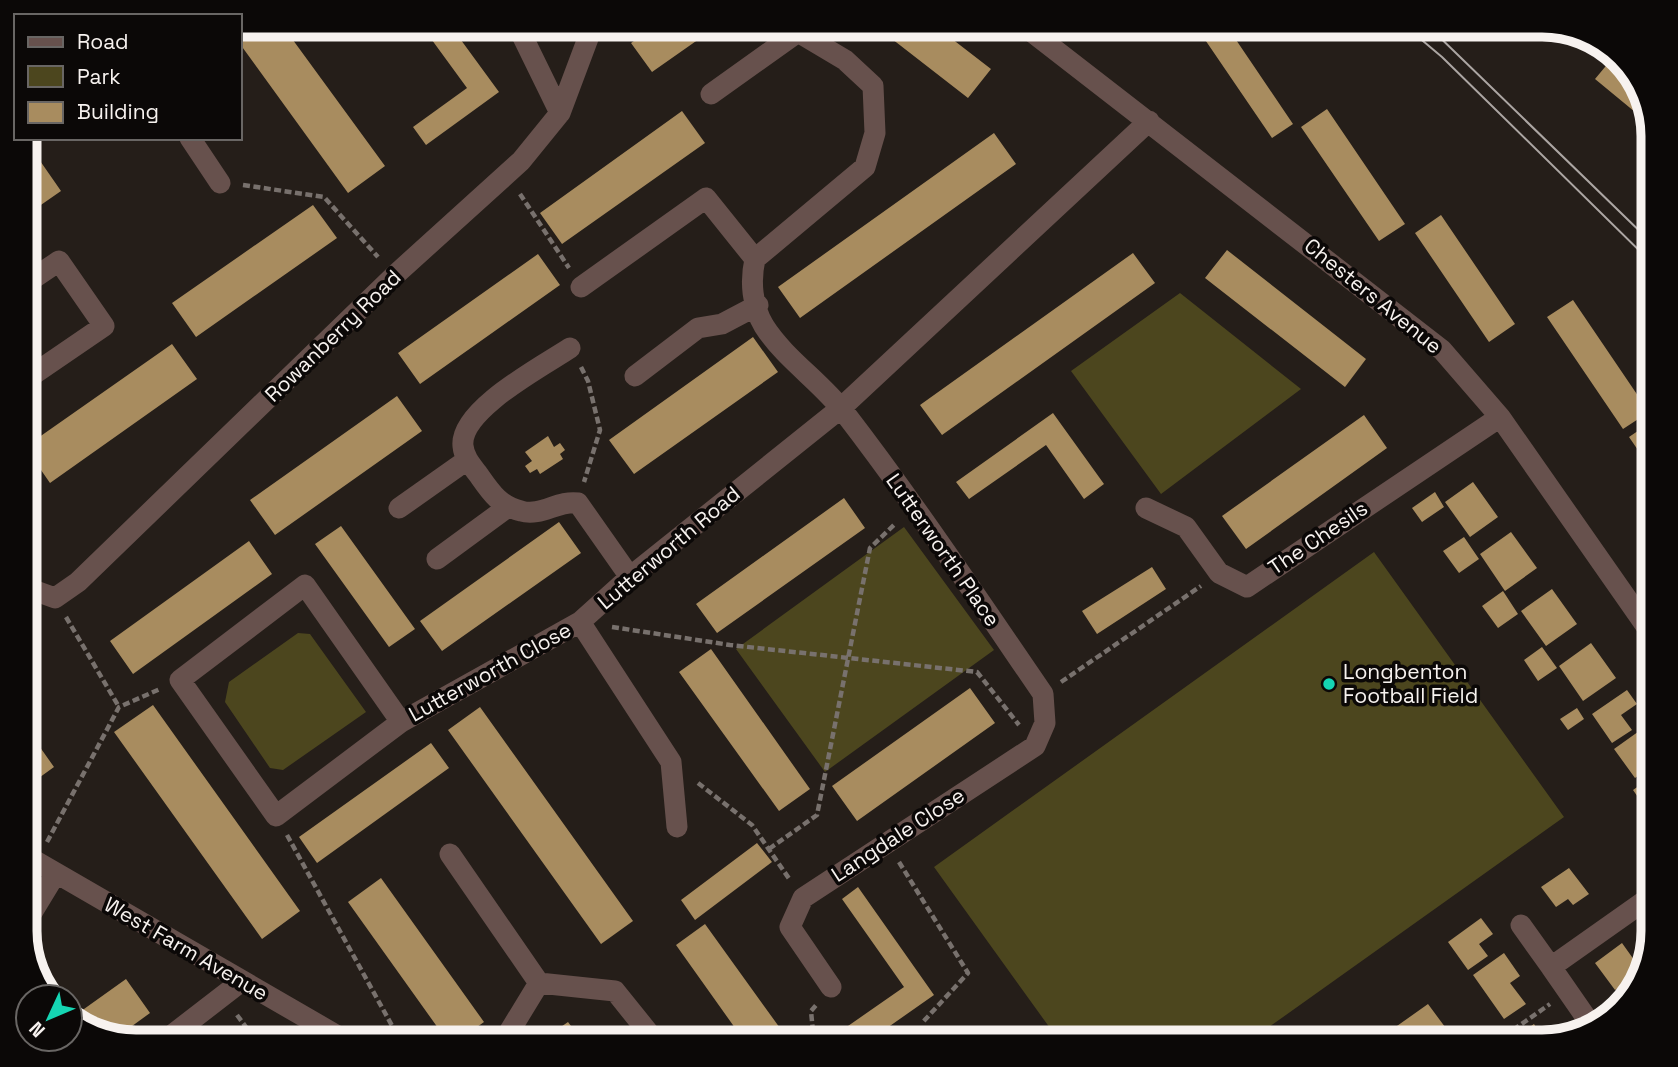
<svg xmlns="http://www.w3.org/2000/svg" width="1678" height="1067" font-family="'Space Grotesk',sans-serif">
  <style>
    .green { fill: #4c461e }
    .building { fill: #a88c5f }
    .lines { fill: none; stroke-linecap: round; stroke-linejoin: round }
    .path { stroke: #78716d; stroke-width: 4.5; stroke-dasharray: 7 3.5; stroke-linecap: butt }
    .minor { stroke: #67514d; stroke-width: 21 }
    .tram { stroke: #aca6a3; stroke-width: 2 }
    .poi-dot { fill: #15d5b3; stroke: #0b0807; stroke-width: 2.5 }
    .labels { text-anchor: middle; stroke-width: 7; stroke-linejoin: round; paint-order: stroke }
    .street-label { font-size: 21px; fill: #f7f2ef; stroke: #0b0807 }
    .poi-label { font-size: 21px; fill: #f7f2ef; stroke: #0b0807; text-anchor: start }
    .rim { fill: none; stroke: #f7f2ef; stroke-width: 9 }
  </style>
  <rect width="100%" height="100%" fill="#251e19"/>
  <path class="green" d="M1180 293 1301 389 1161 494 1071 371Z
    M904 527 994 650 825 772 736 649Z
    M1374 552 1564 817 1248 1042H1060L934 867Z
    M298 633 310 634 366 712 283 770 270 768 225 702 229 682Z
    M278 1026 305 1042H271L266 1036Z"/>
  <path class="building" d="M240 25H282L385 166 348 193 240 44Z
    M421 25H450L499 92 426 145 413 127 467 88Z
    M657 25H719L652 72 631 43Z
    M874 25H934L991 69 968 98Z
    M1144 25H1178L1155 41Z
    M1195 25H1226L1293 124 1272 138Z
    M1615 55 1639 81 1652 126 1595 79Z
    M1327 109 1405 224 1379 241 1301 127Z
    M682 111 705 143 562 244 540 213Z
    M994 133 1016 164 800 318 778 287Z
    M36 155 61 191 25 216V163Z
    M313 205 337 238 196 337 172 303Z
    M1441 215 1515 324 1489 342 1415 233Z
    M1227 250 1366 359 1345 387 1205 278Z
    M1133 253 1155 283 942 435 920 405Z
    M538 254 560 285 420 384 398 353Z
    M1573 300 1649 412 1623 429 1547 317Z
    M753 337 778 372 634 474 609 440Z
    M172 344 197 379 50 483 25 447Z
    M397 396 422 431 275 535 250 500Z
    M1053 413 1104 484 1084 499 1046 445 969 499 956 482Z
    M1364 415 1387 448 1246 549 1222 516Z
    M1651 422 1653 425V472L1629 437Z
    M548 436 554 447 560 443 565 450 560 454 563 459 540 474 537 469 530 473 525 466 532 461 525 452Z
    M1473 482 1498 517 1470 537 1445 502Z
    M1435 492 1444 507 1422 522 1412 508Z
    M844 498 865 528 717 633 696 604Z
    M559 522 581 553 442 651 420 621Z
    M341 526 415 629 389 647 315 544Z
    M1511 532 1537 568 1505 591 1480 554Z
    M1464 537 1479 559 1459 573 1443 551Z
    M249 541 272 574 133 674 110 641Z
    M1152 567 1166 589 1097 634 1082 611Z
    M1552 589 1577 624 1546 646 1521 611Z
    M1503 591 1518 614 1498 628 1482 606Z
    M1591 643 1616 678 1583 701 1559 666Z
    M1542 647 1557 668 1538 681 1524 660Z
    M711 649 810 789 779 811 679 672Z
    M970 688 995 723 857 821 832 786Z
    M1627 690 1637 704 1621 715 1632 730 1612 743 1592 714Z
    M153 705 300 911 262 939 114 732Z
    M480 707 633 921 601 944 448 730Z
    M1577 708 1584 719 1568 730 1560 719Z
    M1649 724 1653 730V743L1644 750 1653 765 1635 778 1614 749Z
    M25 726 54 767 25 788Z
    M431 743 449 768 317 863 299 837Z
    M1653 776V819L1633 790Z
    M757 843 772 862 695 920 681 900Z
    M1569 868 1589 894 1573 905 1568 899 1556 907 1541 887Z
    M381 878 484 1022 456 1042H448L348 902Z
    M858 887 934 995 867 1042H825L904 987 842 899Z
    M1481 918 1493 934 1479 944 1488 956 1468 970 1448 942Z
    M705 924 790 1042H745L676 945Z
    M1622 943 1642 971 1615 990 1595 963Z
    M1504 953 1520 976 1510 983 1526 1004 1504 1019 1473 975Z
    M126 979 150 1013 117 1037 74 1024 70 1019Z
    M1428 1004 1448 1031 1431 1042H1383L1380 1038Z
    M568 1022 583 1042H539Z
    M1534 1024 1542 1038 1536 1042H1517L1514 1038Z
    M1559 1030 1563 1037 1542 1042Z"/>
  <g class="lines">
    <path class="path" d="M243 185 324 197 378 257
      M520 194 569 268
      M581 367 588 381 600 430 584 482
      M66 617 119 707
      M612 627 730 645 977 672 1019 725
      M1061 682 1201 586
      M698 783 752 825 790 880
      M287 835 401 1042
      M47 842 119 707 160 689
      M769 849 817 815 870 548 896 523
      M899 862 968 973 922 1023
      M237 1015 257 1042
      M814 1042 811 1011 817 1004
      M1496 1042 1550 1004"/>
    <path class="minor" d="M517 25 560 113
      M1023 25 1442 350 1500 417 1653 636
      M711 94 798 32 845 60 873 86 875 133 865 167 755 259C750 281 752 306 764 326 785 359 820 381 844 412 914 503 978 599 1043 694L1045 723 1035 746 803 898 790 927 831 987
      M190 138 220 183
      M25 284 59 261 104 326 25 380
      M581 287 706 198 755 259
      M570 348C543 366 459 410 463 446 464 457 471 465 478 474 490 491 499 506 521 511 541 517 558 500 578 503L630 577
      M635 376 698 328 722 324 758 305
      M399 508 467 460
      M1146 508 1186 527 1219 573 1247 587 1500 417
      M437 559 508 507
      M25 587 55 598 78 582 394 276 521 161 560 113 593 25
      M401 722 305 585 180 680 276 816 401 722 580 622
      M677 827 671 762 580 622 630 577 841 408 1149 121
      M450 854 539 983
      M25 855 348 1042
      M25 924 56 873
      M1521 925 1551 967
      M1594 1029 1551 967 1653 895
      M163 1042 242 981
      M503 1042 539 983 615 991 656 1042"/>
    <path class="tram" d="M1404 25 1442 57 1653 264
      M1427 25 1653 244"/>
  </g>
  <circle class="poi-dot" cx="1329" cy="684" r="7"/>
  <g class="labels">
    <g class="street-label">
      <text transform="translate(1373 296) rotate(39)" y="7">Chesters Avenue</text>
      <text transform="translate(333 336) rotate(-44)" y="7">Rowanberry Road</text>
      <text transform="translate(1318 538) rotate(-34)" y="7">The Chesils</text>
      <text transform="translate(669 548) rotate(-40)" y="7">Lutterworth Road</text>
      <text transform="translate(943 550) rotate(55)" y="7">Lutterworth Place</text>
      <text transform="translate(490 672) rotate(-29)" y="7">Lutterworth Close</text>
      <text transform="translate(898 835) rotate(-33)" y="7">Langdale Close</text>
      <text transform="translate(186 949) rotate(30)" y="7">West Farm Avenue</text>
    </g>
    <g class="poi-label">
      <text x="1343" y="679">Longbenton<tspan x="1343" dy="24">Football Field</tspan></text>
    </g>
  </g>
  <path d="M0 0H1678V1067H0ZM136 37H1542A99 99 0 0 1 1641 136V931A99 99 0 0 1 1542 1030H136A99 99 0 0 1 37 931V136A99 99 0 0 1 136 37Z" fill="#0b0807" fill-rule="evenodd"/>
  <path class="rim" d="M136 37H1542A99 99 0 0 1 1641 136V931A99 99 0 0 1 1542 1030H136A99 99 0 0 1 37 931V136A99 99 0 0 1 136 37Z"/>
  <rect x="14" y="14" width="228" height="126" fill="#0b0807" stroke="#696664" stroke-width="2"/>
  <rect x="28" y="37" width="35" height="10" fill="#67514d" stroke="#696664" stroke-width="2"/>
  <text x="77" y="49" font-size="21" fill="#f7f2ef">Road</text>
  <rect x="28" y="66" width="35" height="21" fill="#4c461e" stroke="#696664" stroke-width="2"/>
  <text x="77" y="84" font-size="21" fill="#f7f2ef">Park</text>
  <rect x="28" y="102" width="35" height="21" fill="#a88c5f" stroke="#696664" stroke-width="2"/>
  <text x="77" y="119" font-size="21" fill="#f7f2ef">Building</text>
  <g transform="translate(49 1018) rotate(226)"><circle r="33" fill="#0b0807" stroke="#696664" stroke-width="2"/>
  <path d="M0-5L12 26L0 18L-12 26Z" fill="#15d5b3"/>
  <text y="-10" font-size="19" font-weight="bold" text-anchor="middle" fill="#f7f2ef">N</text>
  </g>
</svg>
